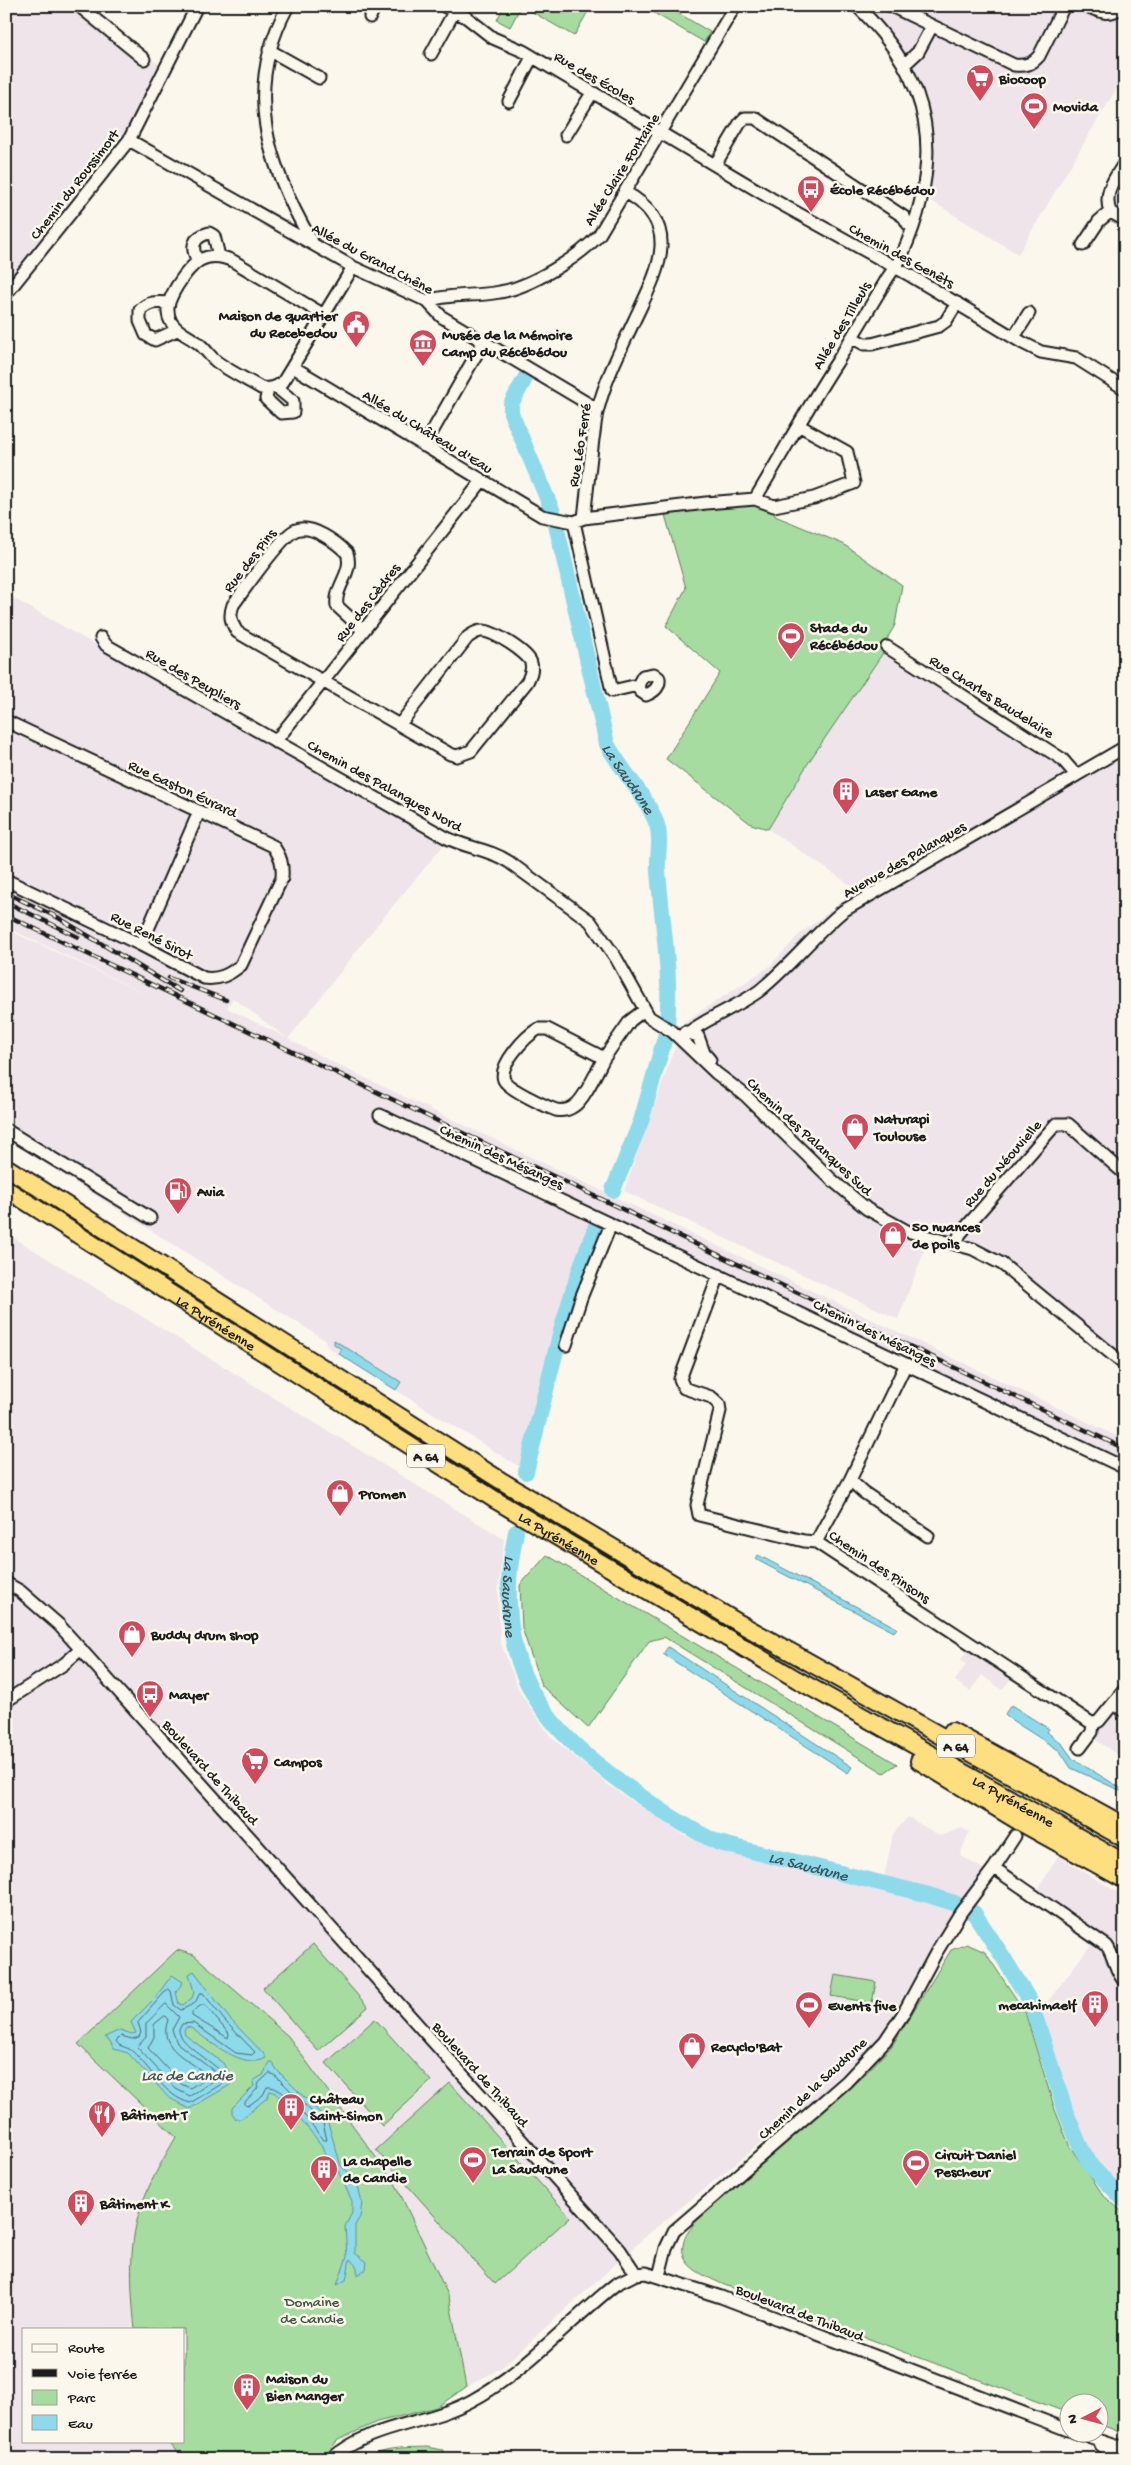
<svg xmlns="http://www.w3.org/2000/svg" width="1131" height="2465" font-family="'Gochi Hand',sans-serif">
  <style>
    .built { fill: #eee4ea; fill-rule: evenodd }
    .green { fill: #a6dca0; stroke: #617c5e }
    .water { fill: #8ddaeb; stroke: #608e98 }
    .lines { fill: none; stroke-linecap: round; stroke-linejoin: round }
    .shore { stroke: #49686f; stroke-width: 1 }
    .river { stroke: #8ddaeb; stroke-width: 16 }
    .minor-casing { stroke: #1c1c1c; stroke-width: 15 }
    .highway-casing { stroke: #1c1c1c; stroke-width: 20 }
    .minor { stroke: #fbf7ec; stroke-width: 11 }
    .highway { stroke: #fedf80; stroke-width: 16 }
    .rail-casing { stroke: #1c1c1c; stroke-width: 4.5 }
    .rail { stroke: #fbf7ec; stroke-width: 2.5; stroke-dasharray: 8; stroke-linecap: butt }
    .labels { text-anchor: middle; stroke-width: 5; stroke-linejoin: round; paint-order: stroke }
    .shield { fill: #fbf7ec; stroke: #5f5e5a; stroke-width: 1 }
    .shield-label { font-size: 14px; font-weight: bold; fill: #1c1c1c }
    .street-label { font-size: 15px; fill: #1c1c1c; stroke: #fbf7ec }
    .poi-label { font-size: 15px; font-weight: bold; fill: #1c1c1c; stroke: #fbf7ec; text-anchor: start }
    .park-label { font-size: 15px; fill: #455644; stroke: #fbf7ec }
    .water-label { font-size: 16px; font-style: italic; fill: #3e555a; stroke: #fbf7ec }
  </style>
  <rect width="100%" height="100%" fill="#fbf7ec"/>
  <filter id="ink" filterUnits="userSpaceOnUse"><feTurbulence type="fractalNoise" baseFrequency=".02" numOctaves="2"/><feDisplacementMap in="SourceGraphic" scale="10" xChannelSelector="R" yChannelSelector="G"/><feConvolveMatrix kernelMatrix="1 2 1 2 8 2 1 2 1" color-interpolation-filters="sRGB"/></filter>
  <g filter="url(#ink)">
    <path class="built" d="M6 6H73L164 68 129 140 6 285Z
      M866 6H1125V74L1018 254 930 200 934 156 933 126 927 98 917 74 897 42Z
      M6 594 439 840 442 847 377 925 288 1039 344 1068 1125 1440V1462L598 1211 585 1234 570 1275 547 1356 523 1469 328 1348 325 1340 6 1139V929L165 1003 6 927ZM233 998 287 1038 227 1008Z
      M887 647 1076 775 1125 747V1361L1040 1293 1007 1258 976 1245 931 1234 898 1319 624 1191 684 1022 769 967 800 934 858 890 768 829 810 760Z
      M6 1233 504 1539 498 1591 500 1641 520 1693 551 1737 608 1785 685 1836 717 1850 956 1907 876 2042 812 2102 653 2230 501 2368 466 2387 449 2297 78 2043 176 2137 154 2178 140 2210 131 2278 135 2329H24V2441H168L182 2459H6Z
      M968 1649 1012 1677 1002 1690 982 1675 970 1691 955 1681 966 1664 961 1660Z
      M1114 1711 1125 1719V1760L1093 1738Z
      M908 1817 940 1836 962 1828 969 1832 960 1855 986 1871 963 1902 884 1878 893 1834Z
      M1058 1856 1125 1897V2195L1111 2184 1092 2159 1072 2119 1042 2009 1093 1942 1032 1900Z"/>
    <path class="green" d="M504 6H521L510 27 497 20Z
      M522 6H591L574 36Z
      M642 6H666L710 32 704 42Z
      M755 499 774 506 775 516 843 544 902 585 895 625 888 637 887 647 810 760 768 829 751 824 666 759 720 673 666 626 686 588 663 508Z
      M547 1555 897 1764 884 1773 664 1637 649 1641 588 1728 541 1685 522 1628 520 1585Z
      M313 1944 368 2007 318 2051 263 1988Z
      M967 1944 985 1952 1025 2012 1055 2110 1070 2147 1104 2196 1125 2214V2431H1117L1099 2424 1098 2402H1068V2413L722 2284C704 2275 676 2266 684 2241 685 2235 691 2229 694 2223L864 2075 891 2047 951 1950Z
      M177 1950 194 1955 288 2036 396 2185 449 2297 466 2387 437 2407 377 2422 338 2440 322 2459H182L168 2441H184V2329H135C131 2290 128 2247 140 2210 148 2184 163 2160 176 2137L78 2044Z
      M835 1975 876 1982 872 2003 831 1996Z
      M375 2019 431 2081 382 2126 326 2063Z
      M450 2083 570 2217 495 2284 376 2150Z
      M427 2447 443 2450 445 2459H366C381 2446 408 2448 427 2447Z"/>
    <path class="water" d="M334 1340 401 1382 396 1390 339 1354 341 1349 334 1344Z
      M758 1555 897 1628 894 1632 755 1559Z
      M668 1647 852 1767 848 1773 663 1654Z
      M1011 1705 1049 1729 1047 1732 1063 1745 1073 1759 1124 1790 1125 1793 1071 1768 1060 1751 1007 1717 1005 1714Z
      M194 1971 229 2018 263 2053 266 2058C244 2071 208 2040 191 2028L186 2027 184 2031 185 2035 223 2063 233 2077 230 2085 189 2109 168 2097 128 2053 114 2049 110 2041 105 2037 120 2030 132 2034 136 2033 131 2022 155 1998 172 1975 183 1982 176 1992 179 2004 183 2005 192 1998 194 1992 189 1974Z
      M270 2062H273L275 2068 327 2120 341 2166 356 2178 362 2202 360 2217 355 2225V2253L367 2262 366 2269 357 2275V2267L350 2259 346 2280 337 2285 347 2257 345 2226 352 2213V2201L338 2171 328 2164 322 2146 293 2109 274 2092 270 2091 267 2098 241 2119H236L232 2113V2108L254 2086 253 2081 263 2075Z"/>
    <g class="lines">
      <path class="shore" d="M168 1989 171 1991 174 2005 181 2010 195 2003 200 1993H203L225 2021 255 2052 252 2055 236 2053 193 2023 182 2024 179 2030C179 2045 217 2063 227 2078L225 2082 190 2103C164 2096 151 2068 132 2051 127 2046 119 2048 116 2041L121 2036 132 2039 139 2037 141 2032 138 2023Z
        M166 2004 179 2017 172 2030 177 2043 214 2071 219 2077 190 2096 176 2089 137 2047 146 2037V2024Z
        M202 2005H205L229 2034 228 2038 192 2016V2012Z
        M165 2016 168 2020C157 2049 189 2059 207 2075L206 2078 190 2088 181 2084 148 2048 154 2037V2025Z
        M270 2073 277 2077 323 2123 327 2140H323C313 2127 285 2084 267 2087L263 2095 248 2106 245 2105V2102L257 2089 259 2083Z"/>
      <g class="river">
        <path id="s1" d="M527 375 511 404V413L553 512 607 744C620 769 653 804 658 829 661 842 657 857 658 871 662 924 673 980 666 1034L641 1121 613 1190"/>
        <path d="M526 1472C547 1388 564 1304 597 1224"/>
        <path id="s2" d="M516 1532C513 1549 509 1567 509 1585 506 1681 548 1729 622 1783 653 1805 684 1827 719 1843L925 1894 954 1903 974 1913 1003 1957 1031 2003 1065 2110 1079 2144 1091 2166 1125 2201"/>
      </g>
      <g class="minor-casing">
        <path id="minor" d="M79 6 144 59
          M288 6C242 90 267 164 312 242
          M444 6 466 17 493 38 523 51 772 199 911 276 1023 343 1041 352 1076 358 1125 389
          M891 6 1014 65C1025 66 1031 65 1039 56L1064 6
          M1086 6C1100 12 1110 17 1123 6
          M370 17 375 6
          M269 50 319 78
          M431 54 454 12
          M904 65 918 52 932 26
          M509 101 532 57
          M566 135 592 93
          M129 140 353 267 427 301 442 317 597 409
          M1125 162C1115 178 1103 192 1110 212L1125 220
          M715 165 740 123 745 118H755L904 217 908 224 913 226
          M625 192C686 225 656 274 634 321 621 349 606 378 598 409 595 418 595 429 593 439 590 465 587 492 584 518L574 522 612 691 638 685 640 691 646 695C654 692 660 687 659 678L654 674 643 676 638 685
          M1083 245 1099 221 1110 212
          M198 261C190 247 193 237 209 233L214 236 219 256
          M6 294 129 140 197 6
          M427 301C451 293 475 297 500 292 530 287 578 258 599 235L735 6
          M169 303C156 302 150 301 140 310V321L146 335 155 340 177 330
          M324 315 233 261C205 248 191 264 177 286 170 298 164 309 171 322 177 332 189 336 198 343 206 349 210 357 217 362 231 372 246 379 261 388 270 389 276 388 283 382L353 267
          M1014 337 1029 313
          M853 338 864 344H872L939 326 946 321 957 303
          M293 367 542 516 574 522
          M268 389 266 399 281 413 293 412V401L276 387
          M424 446 484 341
          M755 499 774 506 814 498 854 483 847 452 800 426
          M584 518 706 503 755 499C783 453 808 406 837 362 853 336 868 310 884 284 889 274 898 265 902 255 945 158 934 80 857 6
          M363 630 337 606C334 586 354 573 347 553 336 542 312 524 296 530 282 535 244 590 233 605 229 616 231 622 237 632L450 754 457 756 471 751 527 682C530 676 533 670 531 663 529 653 492 630 482 631 476 631 473 634 468 637L400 724
          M101 638 106 645 445 837C466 848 490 849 509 862L590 921 616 958 649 1017 673 1032 716 1073 745 1095 832 1180 867 1209 907 1231 973 1249 1002 1264 1125 1365
          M887 647 1062 759 1076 775
          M6 721 273 846C281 857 283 864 282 878L241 965C229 975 219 980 204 978L141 945 6 880
          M275 742 482 481
          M141 945 199 812
          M538 1029H547L604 1058C598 1069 584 1100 574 1106 569 1110 562 1111 556 1110 545 1106 508 1089 504 1080 498 1065 526 1036 538 1029Z
          M685 1032 698 1036 704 1053 710 1060
          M689 1032C711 1016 737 1007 759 991 789 967 813 936 843 911L1125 747
          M604 1058 630 1021 644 1010
          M380 1115 1125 1468
          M6 1130 150 1218
          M956 1244 960 1234 1056 1124H1068L1125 1174
          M719 1275 680 1379 684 1388 711 1397 719 1404 720 1411 697 1505 699 1515 804 1541 816 1542
          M566 1345 581 1298 611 1224
          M906 1364 850 1480 816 1542 1093 1724
          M850 1480 863 1492 928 1536
          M6 1583 20 1591 59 1625 620 2250 636 2274
          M6 1701 64 1664 81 1649
          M1113 1704 1125 1712
          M1080 1748 1092 1732 1093 1724 1099 1721 1125 1689
          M994 1868 1015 1836
          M659 2276 666 2248 674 2231 846 2082 885 2041 903 2014 937 1951 961 1912 994 1868 1107 1946C1115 1958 1115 1972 1125 1982
          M1074 2432 1115 2446H1125
          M1101 2445 1120 2459
          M331 2459C373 2423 424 2426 471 2401 525 2372 568 2322 616 2284L636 2274 646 2273 721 2297 1068 2430"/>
      </g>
      <g class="highway-casing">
        <g id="highway">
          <path d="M6 1167 500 1480 739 1623 1125 1839"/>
          <path id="s3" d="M6 1189 497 1501 796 1679 1125 1863"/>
          <path d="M952 1731 1125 1826"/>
          <path d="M919 1761 1018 1821 1125 1880"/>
        </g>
      </g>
      <use href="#minor" class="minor"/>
      <use href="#highway" class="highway"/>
      <g class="rail-casing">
        <path id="rail" d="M6 893 57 917 180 991
          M6 902 78 937
          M6 915 1125 1449
          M169 978 226 1000"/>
      </g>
      <use href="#rail" class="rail"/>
    </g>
  </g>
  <defs>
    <g id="supermarket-pin" transform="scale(1.4375)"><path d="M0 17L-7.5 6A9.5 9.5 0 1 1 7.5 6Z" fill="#d1495b" stroke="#fbf7ec"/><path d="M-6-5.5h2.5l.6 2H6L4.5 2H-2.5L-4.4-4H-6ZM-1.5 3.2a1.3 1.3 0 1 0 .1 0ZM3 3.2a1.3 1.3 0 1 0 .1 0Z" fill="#fff"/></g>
    <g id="stadium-pin" transform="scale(1.4375)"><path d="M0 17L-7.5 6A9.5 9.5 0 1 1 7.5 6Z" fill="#d1495b" stroke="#fbf7ec"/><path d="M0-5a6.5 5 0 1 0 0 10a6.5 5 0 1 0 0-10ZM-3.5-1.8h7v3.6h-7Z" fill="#fff"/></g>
    <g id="bus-pin" transform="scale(1.4375)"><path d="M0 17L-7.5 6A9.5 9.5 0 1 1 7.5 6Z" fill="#d1495b" stroke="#fbf7ec"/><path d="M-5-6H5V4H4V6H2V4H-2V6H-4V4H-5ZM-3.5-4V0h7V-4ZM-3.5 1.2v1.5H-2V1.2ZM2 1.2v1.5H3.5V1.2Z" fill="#fff"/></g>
    <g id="civic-pin" transform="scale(1.4375)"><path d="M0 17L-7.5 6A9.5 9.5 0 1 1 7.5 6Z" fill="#d1495b" stroke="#fbf7ec"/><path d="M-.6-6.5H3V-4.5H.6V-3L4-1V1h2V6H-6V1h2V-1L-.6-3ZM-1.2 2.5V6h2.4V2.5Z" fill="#fff"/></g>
    <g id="museum-pin" transform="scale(1.4375)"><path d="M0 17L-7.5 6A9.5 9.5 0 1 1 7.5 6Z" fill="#d1495b" stroke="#fbf7ec"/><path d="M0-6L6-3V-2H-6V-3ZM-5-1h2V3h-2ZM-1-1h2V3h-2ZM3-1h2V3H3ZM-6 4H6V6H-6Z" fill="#fff"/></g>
    <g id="building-pin" transform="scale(1.4375)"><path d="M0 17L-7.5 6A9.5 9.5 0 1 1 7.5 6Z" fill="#d1495b" stroke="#fbf7ec"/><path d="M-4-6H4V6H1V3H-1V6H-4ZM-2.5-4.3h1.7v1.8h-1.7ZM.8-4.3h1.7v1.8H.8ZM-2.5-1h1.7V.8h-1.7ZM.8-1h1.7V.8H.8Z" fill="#fff"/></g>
    <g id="shop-pin" transform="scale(1.4375)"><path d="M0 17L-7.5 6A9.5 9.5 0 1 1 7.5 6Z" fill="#d1495b" stroke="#fbf7ec"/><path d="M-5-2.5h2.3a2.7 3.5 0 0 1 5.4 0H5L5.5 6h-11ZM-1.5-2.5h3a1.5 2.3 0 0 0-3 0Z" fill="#fff"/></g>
    <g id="fuel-pin" transform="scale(1.4375)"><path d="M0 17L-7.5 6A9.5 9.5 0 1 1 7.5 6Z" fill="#d1495b" stroke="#fbf7ec"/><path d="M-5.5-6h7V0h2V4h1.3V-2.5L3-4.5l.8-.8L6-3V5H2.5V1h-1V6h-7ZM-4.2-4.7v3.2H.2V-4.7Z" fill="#fff"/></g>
    <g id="restaurant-pin" transform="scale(1.4375)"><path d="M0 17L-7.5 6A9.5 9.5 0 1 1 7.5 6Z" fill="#d1495b" stroke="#fbf7ec"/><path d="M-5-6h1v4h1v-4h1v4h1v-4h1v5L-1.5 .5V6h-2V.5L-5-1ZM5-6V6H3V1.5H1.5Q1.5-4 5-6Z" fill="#fff"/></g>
  </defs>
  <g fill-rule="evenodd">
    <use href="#supermarket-pin" x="980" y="78"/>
    <use href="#stadium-pin" x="1034" y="106"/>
    <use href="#bus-pin" x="811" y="189"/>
    <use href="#civic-pin" x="356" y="324"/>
    <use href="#museum-pin" x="423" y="343"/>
    <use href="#stadium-pin" x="791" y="636"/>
    <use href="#building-pin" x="846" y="791"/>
    <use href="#shop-pin" x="855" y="1127"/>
    <use href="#fuel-pin" x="178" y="1191"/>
    <use href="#shop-pin" x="893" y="1235"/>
    <use href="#shop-pin" x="340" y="1493"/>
    <use href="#shop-pin" x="132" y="1634"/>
    <use href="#bus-pin" x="150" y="1694"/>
    <use href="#supermarket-pin" x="255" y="1761"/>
    <use href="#building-pin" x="1095" y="2004"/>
    <use href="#stadium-pin" x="809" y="2005"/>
    <use href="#shop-pin" x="692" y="2046"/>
    <use href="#building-pin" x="291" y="2107"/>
    <use href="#restaurant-pin" x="102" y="2114"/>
    <use href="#stadium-pin" x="473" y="2160"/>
    <use href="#stadium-pin" x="916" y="2163"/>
    <use href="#building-pin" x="324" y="2169"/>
    <use href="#building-pin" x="81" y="2203"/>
    <use href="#building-pin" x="247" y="2387"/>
  </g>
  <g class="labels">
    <g class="shield">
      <rect x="407" y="1444.5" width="38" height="23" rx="4"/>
      <rect x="937" y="1734.5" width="38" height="23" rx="4"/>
    </g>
    <g class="shield-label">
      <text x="426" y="1461">A 64</text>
      <text x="956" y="1751">A 64</text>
    </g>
    <g class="street-label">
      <text transform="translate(595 77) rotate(30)" y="5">Rue des Écoles</text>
      <text transform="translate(621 169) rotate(-58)" y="5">Allée Claire Fontaine</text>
      <text transform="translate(74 184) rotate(-52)" y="5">Chemin du Roussimort</text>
      <text transform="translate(902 255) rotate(29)" y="5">Chemin des Genêts</text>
      <text transform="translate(373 258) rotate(28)" y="5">Allée du Grand Chêne</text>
      <text transform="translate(841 325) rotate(-59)" y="5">Allée des Tilleuls</text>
      <text transform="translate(428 431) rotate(31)" y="5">Allée du Château d'Eau</text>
      <text transform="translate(579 445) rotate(-81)" y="5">Rue Léo Ferré</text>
      <text transform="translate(249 560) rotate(-52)" y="5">Rue des Pins</text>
      <text transform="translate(367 602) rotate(-52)" y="5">Rue des Cèdres</text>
      <text transform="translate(194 678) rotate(30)" y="5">Rue des Peupliers</text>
      <text transform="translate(992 696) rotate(32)" y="5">Rue Charles Baudelaire</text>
      <text transform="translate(385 785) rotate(29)" y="5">Chemin des Palanques Nord</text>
      <text transform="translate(183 788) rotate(25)" y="5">Rue Gaston Évrard</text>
      <text transform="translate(904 859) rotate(-30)" y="5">Avenue des Palanques</text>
      <text transform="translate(152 935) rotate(27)" y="5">Rue René Sirot</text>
      <text transform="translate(810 1136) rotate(43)" y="5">Chemin des Palanques Sud</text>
      <text transform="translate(502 1156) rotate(25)" y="5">Chemin des Mésanges</text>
      <text transform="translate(1002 1163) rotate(-49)" y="5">Rue du Néouvielle</text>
      <text dy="5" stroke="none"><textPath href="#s3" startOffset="249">La Pyrénéenne</textPath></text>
      <text transform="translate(875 1332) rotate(26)" y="5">Chemin des Mésanges</text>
      <text dy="5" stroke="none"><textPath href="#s3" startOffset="654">La Pyrénéenne</textPath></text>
      <text transform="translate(880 1566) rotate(34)" y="5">Chemin des Pinsons</text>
      <text transform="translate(211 1772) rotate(48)" y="5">Boulevard de Thibaud</text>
      <text dy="5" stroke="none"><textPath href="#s3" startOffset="1179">La Pyrénéenne</textPath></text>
      <text transform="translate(481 2074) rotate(48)" y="5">Boulevard de Thibaud</text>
      <text transform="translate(812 2088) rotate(-43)" y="5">Chemin de la Saudrune</text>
      <text transform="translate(800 2312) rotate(21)" y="5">Boulevard de Thibaud</text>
    </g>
    <g class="poi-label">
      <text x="999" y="83">Biocoop</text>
      <text x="1053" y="111">Movida</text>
      <text x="830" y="194">École Récébédou</text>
      <text x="337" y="320" text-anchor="end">Maison de quartier<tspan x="337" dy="17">du Recebedou</tspan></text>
      <text x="442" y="339">Musée de la Mémoire<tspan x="442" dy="17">Camp du Récébédou</tspan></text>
      <text x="810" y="632">Stade du<tspan x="810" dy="17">Récébédou</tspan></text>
      <text x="865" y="796">Laser Game</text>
      <text x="874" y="1123">Naturapi<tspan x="874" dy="17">Toulouse</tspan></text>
      <text x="197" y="1196">Avia</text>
      <text x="912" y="1231">50 nuances<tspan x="912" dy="17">de poils</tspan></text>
      <text x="359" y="1498">Promen</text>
      <text x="151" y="1639">Buddy drum shop</text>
      <text x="169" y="1699">Mayer</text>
      <text x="274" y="1766">Campos</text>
      <text x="1076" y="2009" text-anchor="end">mecahimaelf</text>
      <text x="828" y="2010">Events five</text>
      <text x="711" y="2051">Recyclo'Bat</text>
      <text x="310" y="2103">Château<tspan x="310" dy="17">Saint-Simon</tspan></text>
      <text x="121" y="2119">Bâtiment T</text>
      <text x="492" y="2156">Terrain de Sport<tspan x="492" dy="17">La Saudrune</tspan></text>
      <text x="935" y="2159">Circuit Daniel<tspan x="935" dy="17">Pescheur</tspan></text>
      <text x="343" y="2165">La chapelle<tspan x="343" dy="17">de Candie</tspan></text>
      <text x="100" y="2208">Bâtiment K</text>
      <text x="266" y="2383">Maison du<tspan x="266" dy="17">Bien Manger</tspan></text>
    </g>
    <g class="park-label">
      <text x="312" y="2306">Domaine<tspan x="312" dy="17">de Candie</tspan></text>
    </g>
    <g class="water-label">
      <text dy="6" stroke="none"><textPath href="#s1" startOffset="429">La Saudrune</textPath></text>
      <text dy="6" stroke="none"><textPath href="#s2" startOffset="65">La Saudrune</textPath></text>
      <text dy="6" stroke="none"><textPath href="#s2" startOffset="500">La Saudrune</textPath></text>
      <text x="187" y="2080">Lac de Candie</text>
    </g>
  </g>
  <rect width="1131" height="2465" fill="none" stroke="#fbf7ec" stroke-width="25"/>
  <rect x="12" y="12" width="1106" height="2440" fill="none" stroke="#1c1c1c" stroke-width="2" filter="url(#ink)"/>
  <rect x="22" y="2328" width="162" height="115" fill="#fbf7ec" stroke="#a29f99"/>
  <rect x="32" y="2344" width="25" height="8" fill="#fbf7ec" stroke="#a29f99"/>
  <text x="68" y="2352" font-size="15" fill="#1c1c1c">Route</text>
  <rect x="32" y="2369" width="25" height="8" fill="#1c1c1c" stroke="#a29f99"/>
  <text x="68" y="2378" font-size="15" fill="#1c1c1c">Voie ferrée</text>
  <rect x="32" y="2390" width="25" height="15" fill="#a6dca0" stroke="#a29f99"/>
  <text x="68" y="2402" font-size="15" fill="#1c1c1c">Parc</text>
  <rect x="32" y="2415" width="25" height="15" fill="#8ddaeb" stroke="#a29f99"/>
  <text x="68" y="2428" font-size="15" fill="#1c1c1c">Eau</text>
  <g transform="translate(1084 2418) rotate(264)"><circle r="24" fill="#fbf7ec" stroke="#a29f99"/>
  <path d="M0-4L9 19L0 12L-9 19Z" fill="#d1495b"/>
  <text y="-8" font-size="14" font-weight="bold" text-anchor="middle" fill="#1c1c1c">N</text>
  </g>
</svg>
